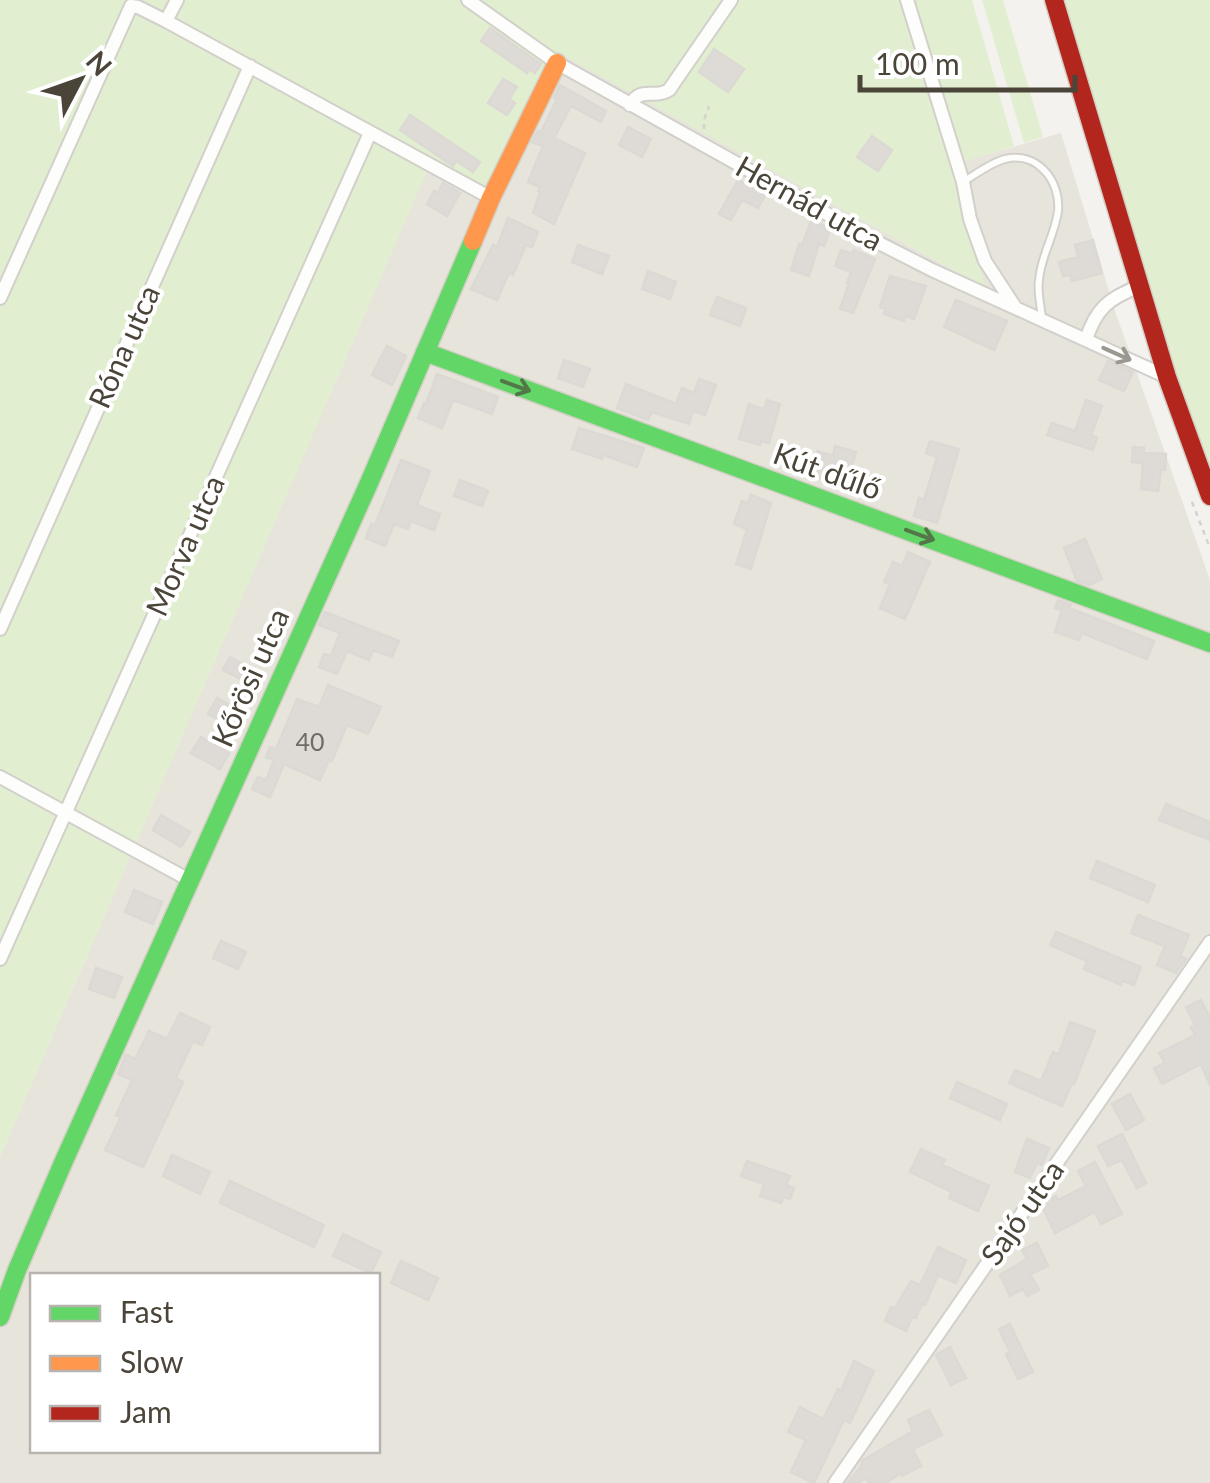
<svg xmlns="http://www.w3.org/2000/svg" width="1210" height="1483" font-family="Lato,sans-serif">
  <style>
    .residential { fill: #e7e4dc; fill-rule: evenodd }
    .green { fill: #e1eecf }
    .building { fill: #dedbd6; stroke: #dcd9d4; stroke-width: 2.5 }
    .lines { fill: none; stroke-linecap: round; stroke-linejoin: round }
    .lane-casing { stroke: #d2d0cb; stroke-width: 10 }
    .street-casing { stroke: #d2d0cb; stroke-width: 16 }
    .fast-casing { stroke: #d3cfc5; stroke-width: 21 }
    .slow-casing { stroke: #d3cfc5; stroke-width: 21 }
    .jam-casing { stroke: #d3cfc5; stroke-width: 21 }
    .path { stroke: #d3d2cc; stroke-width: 2.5; stroke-dasharray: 5 5; stroke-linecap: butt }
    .lane { stroke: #fdfdfc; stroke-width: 6 }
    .street { stroke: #fdfdfc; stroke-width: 12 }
    .fast { stroke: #63d668; stroke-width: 18 }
    .slow { stroke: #ff974d; stroke-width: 18 }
    .jam { stroke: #b3261e; stroke-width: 18 }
    .oneway { stroke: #9b9791 }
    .oneway2 { stroke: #537749 }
    .labels { text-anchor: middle; stroke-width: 8; stroke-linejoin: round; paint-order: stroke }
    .number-label { font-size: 25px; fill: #706a61 }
    .street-label { font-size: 30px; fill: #4b4439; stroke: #fff }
  </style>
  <rect width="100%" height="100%" fill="#f4f2ee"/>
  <path class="residential" d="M564 55 984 287 950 165 1061 133 1114 308 1210 580V1483H0V1157L427 170 496 204ZM32 1276H378V1450H32Z"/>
  <path class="green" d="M0 0H972L1014 146 950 166 986 288 564 56 495 204 427 171 0 1157Z
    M982 0H1003L1043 137 1024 143Z
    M1054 0H1210V496Z"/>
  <path class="building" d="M490 28 541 64 535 73 530 69 527 73 481 41Z
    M714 49 744 69 728 92 699 72Z
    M503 79 517 87 509 99 515 103 507 115 488 103Z
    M560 85 606 111 601 122 571 106 554 138 585 153 554 224 533 213 540 192 538 191 540 187 528 182 543 146 532 142 538 131 541 132 557 99 554 98Z
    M410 115 480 162 473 172 456 161 453 166 400 130Z
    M628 127 651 139 642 157 619 145Z
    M872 136 892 150 878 171 857 157Z
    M738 180 765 195 758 208 742 200 731 220 719 214Z
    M443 183 460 193 447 216 427 204 434 191 438 193Z
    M508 218 538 232 532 247 526 245 513 275 509 273 497 300 471 289 493 245 497 247Z
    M811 221 831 228 824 246 819 244 809 276 791 270 799 244 802 245Z
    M1093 240 1102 273 1072 281 1070 275 1063 276 1059 262 1078 257 1075 245Z
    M578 245 609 256 602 274 572 262Z
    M841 250 852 254 854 250 875 259 853 313 840 309 849 284 847 283 851 272 835 266Z
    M648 271 676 282 670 299 642 289Z
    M890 276 926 286 914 319 905 316 904 321 884 314 886 309 880 307Z
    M717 297 746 308 740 326 710 315Z
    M956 300 1007 321 994 350 944 327Z
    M387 346 406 356 392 385 372 375Z
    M564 360 590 369 583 387 558 378Z
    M1108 361 1133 372 1124 391 1099 380Z
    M437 374 498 397 492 414 453 400 442 428 418 418 424 403 426 404Z
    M699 379 716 385 705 415 693 411 689 424 652 412 648 420 617 408 626 384 676 404 682 388 694 393Z
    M767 400 780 404 769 443 761 441 760 445 739 439 749 404 764 409Z
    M1086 400 1102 406 1091 435 1097 438 1093 450 1047 435 1052 423 1075 431Z
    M579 428 644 448 637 467 603 455 602 459 572 449Z
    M930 441 959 449 937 523 914 516 919 498 924 500 937 457 926 453Z
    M835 446 856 452 845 489 830 484 831 481 811 475 818 451 833 456Z
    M1133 447 1144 448V453L1166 454 1165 470H1161L1158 491 1141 489 1143 463 1132 462Z
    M401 460 430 471 417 505 440 514 434 530 411 521 408 529 394 524 385 546 366 538 371 524 375 525Z
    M460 480 488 491 482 506 454 496Z
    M751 495 771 503 751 569 736 564 747 529 734 524 742 501 748 503Z
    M1085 539 1102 579 1089 585 1077 581 1064 548Z
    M908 552 930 562 905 619 880 608 890 584 884 582 893 562 902 566Z
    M1058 600 1071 605 1069 608 1154 641 1147 659 1082 633 1079 640 1055 632 1062 610 1055 608Z
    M325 612 399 641 392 657 373 650 369 660 347 651 337 674 319 667 324 654 331 656 340 633 319 625Z
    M230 657 262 675 242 712 247 715 238 731 208 714 217 698 230 705 244 681 223 670Z
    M328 685 381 707 368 734 347 725 332 761 329 760 320 780 284 764 270 797 252 789 258 777 266 780 274 760 266 757 270 747 276 749 297 699 319 707Z
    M201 737 229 753 220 769 191 753Z
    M1166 804 1210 822V840L1159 820Z
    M161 815 190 832 181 847 153 830Z
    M1097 861 1155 885 1148 902 1090 878Z
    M134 890 162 902 153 924 125 912Z
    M1138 915 1189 935 1180 956 1186 959 1176 973 1157 965 1165 946 1131 933Z
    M1056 932 1141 967 1134 985 1123 981 1121 985 1084 969 1087 961 1050 945Z
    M221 941 246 952 238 969 213 958Z
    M96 968 122 977 114 998 89 989Z
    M1201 1000 1210 1018V1085L1201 1064 1162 1084 1154 1068 1165 1063 1159 1053 1195 1035 1191 1027 1195 1025 1186 1007Z
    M180 1013 210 1027 202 1045 193 1041 176 1078 183 1082 143 1167 105 1150 121 1117 116 1115 132 1080 118 1074 126 1055 135 1059 149 1031 167 1039Z
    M1070 1022 1095 1031 1074 1084 1072 1083 1062 1106 1009 1083 1015 1070 1041 1081 1053 1052 1059 1054Z
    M957 1082 1007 1104 1000 1120 950 1098Z
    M1130 1094 1144 1120 1126 1130 1112 1104Z
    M1122 1134 1146 1183 1137 1188 1122 1160 1108 1166 1098 1146Z
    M1027 1139 1049 1148 1042 1165 1037 1163 1030 1178 1015 1172Z
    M921 1149 945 1160 942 1165 989 1186 978 1211 949 1198 952 1192 910 1172Z
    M172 1155 210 1172 200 1194 163 1176Z
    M747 1161 790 1176 786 1185 794 1188 790 1199 784 1197 781 1203 760 1196 764 1184 741 1176Z
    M1095 1162 1122 1214 1101 1224 1095 1212 1055 1233 1041 1204 1056 1196 1058 1200 1086 1186 1078 1171Z
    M230 1181 324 1225 314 1247 220 1203Z
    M343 1234 381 1252 371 1273 333 1256Z
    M1037 1243 1048 1266 1030 1274 1039 1290 1027 1296 1023 1289 1010 1296 1000 1275 1027 1259 1022 1250Z
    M938 1247 966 1260 956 1283 938 1275 925 1305 922 1304 916 1318 912 1317 906 1331 885 1321 891 1307 895 1308 911 1281 920 1285Z
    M401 1261 438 1278 428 1300 391 1283Z
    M1010 1324 1033 1372 1018 1379 1006 1354 1010 1352 999 1329Z
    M950 1347 966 1378 951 1385 936 1355Z
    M854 1361 874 1371 850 1423 844 1420 814 1483 791 1472 806 1440 788 1432 800 1407 823 1419 838 1389 841 1391Z
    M929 1410 942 1435 913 1449 921 1466 902 1476 901 1473 886 1483H869L866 1478 858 1483H847L860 1468 863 1460 913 1431 908 1420Z"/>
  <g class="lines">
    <g class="lane-casing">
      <path id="lane" d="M963 182C976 174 990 163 1005 159 1037 151 1061 181 1058 211 1055 235 1041 255 1039 280 1037 292 1041 306 1042 319"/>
    </g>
    <g class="street-casing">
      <path id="street" d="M468 0 557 63 879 243 932 270 1167 377
        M907 0 963 182 970 219 985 261 1015 307
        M166 21 177 0
        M630 105C642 85 653 100 669 90L731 0
        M0 298 131 6 138 7 166 21 491 198
        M1086 340C1096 308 1109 298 1140 286
        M0 629 250 66
        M0 777 191 881
        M0 959 370 133
        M835 1483 1210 942"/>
    </g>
    <g class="fast-casing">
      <path id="fast" d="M425 352 1210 643
        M0 1317 17 1270 63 1163 369 483 473 241"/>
    </g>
    <g class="slow-casing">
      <path id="slow" d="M473 241 491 198 557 63"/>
    </g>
    <g class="jam-casing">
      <path id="jam" d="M1054 0 1167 377 1210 496"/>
    </g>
    <path class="path" d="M704 129V120L709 106
      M1192 502 1210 548"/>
    <use href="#lane" class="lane"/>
    <use href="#street" class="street"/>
    <use href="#fast" class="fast"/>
    <use href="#slow" class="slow"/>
    <use href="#jam" class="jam"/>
  </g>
  <defs><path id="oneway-shaft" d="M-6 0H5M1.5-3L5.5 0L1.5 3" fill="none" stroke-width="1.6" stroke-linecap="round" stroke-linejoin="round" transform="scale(2.5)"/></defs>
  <use class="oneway" href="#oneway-shaft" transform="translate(1117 354) rotate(24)"/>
  <g class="oneway2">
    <use href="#oneway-shaft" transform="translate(516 386) rotate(20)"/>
    <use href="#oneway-shaft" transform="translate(920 535) rotate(20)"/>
  </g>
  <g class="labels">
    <g class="number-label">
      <text x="310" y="751">40</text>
    </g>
    <g class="street-label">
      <text transform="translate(809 204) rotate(29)" y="10">Hernád utca</text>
      <text transform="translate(125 347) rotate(-66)" y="10">Róna utca</text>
      <text transform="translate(827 472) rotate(20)" y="10">Kút dűlő</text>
      <text transform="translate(186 546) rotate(-66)" y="10">Morva utca</text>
      <text transform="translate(251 678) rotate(-66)" y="10">Kőrösi utca</text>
      <text transform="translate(1023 1213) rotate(-55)" y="10">Sajó utca</text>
    </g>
  </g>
  <rect x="30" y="1273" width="350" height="180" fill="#ffffff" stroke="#b7b4b0" stroke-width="2.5"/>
  <rect x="50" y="1306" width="50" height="15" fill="#63d668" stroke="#b7b4b0" stroke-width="2.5"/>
  <text x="120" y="1323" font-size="30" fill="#4b4439">Fast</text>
  <rect x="50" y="1356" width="50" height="15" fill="#ff974d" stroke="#b7b4b0" stroke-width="2.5"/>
  <text x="120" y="1373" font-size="30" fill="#4b4439">Slow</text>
  <rect x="50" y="1406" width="50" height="15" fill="#b3261e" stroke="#b7b4b0" stroke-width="2.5"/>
  <text x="120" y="1423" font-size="30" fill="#4b4439">Jam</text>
  <g transform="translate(80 80) rotate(49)" stroke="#ffffff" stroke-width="8" paint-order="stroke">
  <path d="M0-8L18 38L0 25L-18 38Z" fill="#4b4439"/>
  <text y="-15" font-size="28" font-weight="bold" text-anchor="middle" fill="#4b4439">N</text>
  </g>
  <path d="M860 75v15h215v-15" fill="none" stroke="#4b4439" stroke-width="5"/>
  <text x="875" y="75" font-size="30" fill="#4b4439" stroke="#ffffff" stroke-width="8" paint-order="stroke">100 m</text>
</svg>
